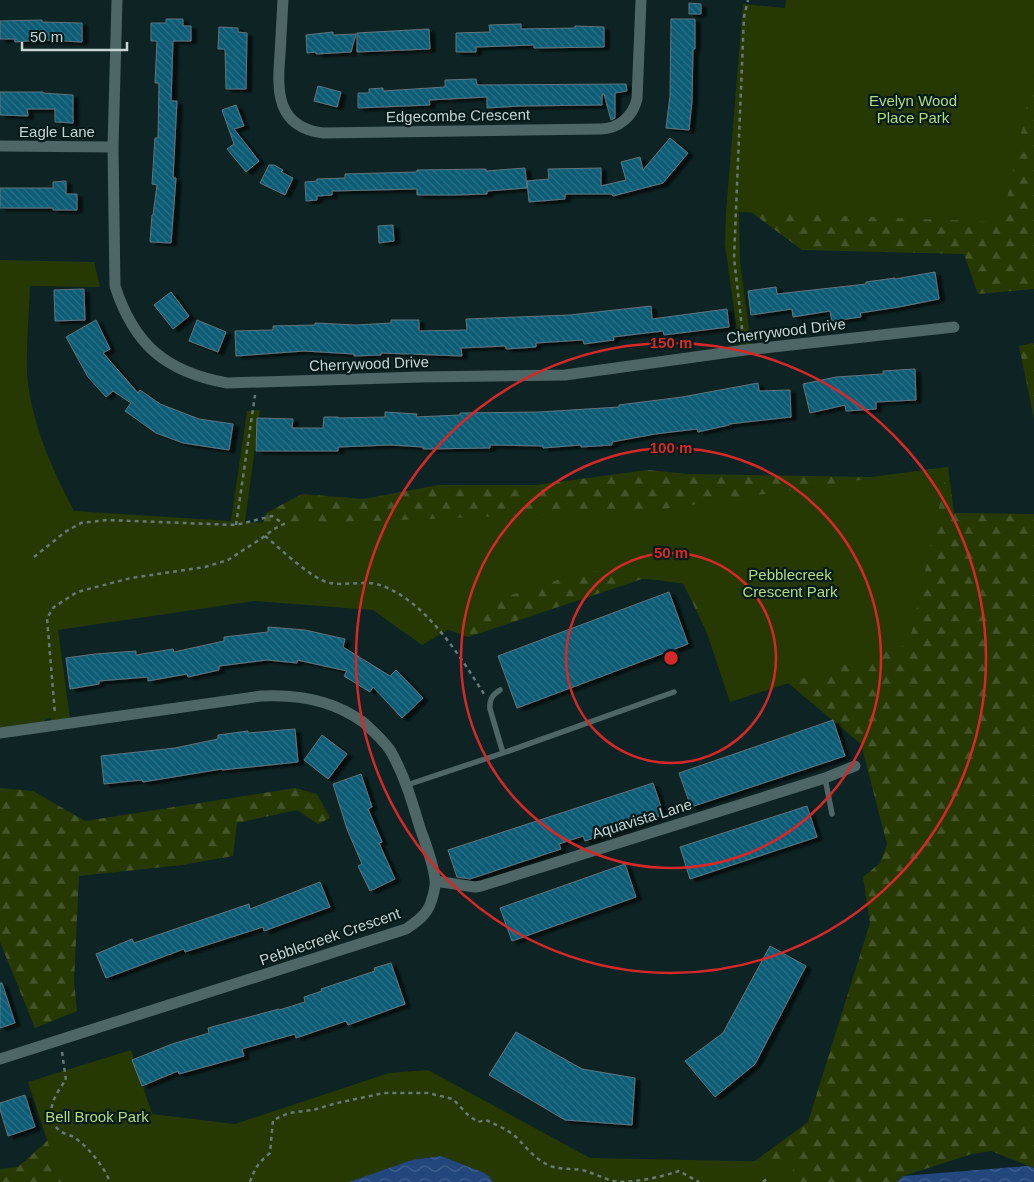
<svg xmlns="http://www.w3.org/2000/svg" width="1034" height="1182" font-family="Helvetica,sans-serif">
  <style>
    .forest { fill: url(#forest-firs) }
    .park { fill: #263903 }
    .water { fill: url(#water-waves) }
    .building { fill: url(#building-back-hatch); stroke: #60757e; filter: url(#shadow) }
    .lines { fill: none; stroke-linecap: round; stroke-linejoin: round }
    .path { stroke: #677878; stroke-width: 2.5; stroke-dasharray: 4 4; stroke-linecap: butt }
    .service { stroke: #4e6666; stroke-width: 5.5 }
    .minor { stroke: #4e6666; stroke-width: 11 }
    .ring { fill: none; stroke: #d62828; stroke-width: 2.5 }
    .labels { text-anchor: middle; stroke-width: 4.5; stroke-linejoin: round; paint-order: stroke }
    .park-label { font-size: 15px; fill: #b2db7b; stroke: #051b1a }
    .street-label { font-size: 15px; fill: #c7d4d4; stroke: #051b1a }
    .centre { fill: #d62828; stroke: #051b1a; stroke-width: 2.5 }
    .ring-label { font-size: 15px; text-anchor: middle; font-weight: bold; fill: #d62828; stroke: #051b1a; stroke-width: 4.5; stroke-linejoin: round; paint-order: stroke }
  </style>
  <defs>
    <pattern id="forest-firs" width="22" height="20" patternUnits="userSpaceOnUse" patternTransform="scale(1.25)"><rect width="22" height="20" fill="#263903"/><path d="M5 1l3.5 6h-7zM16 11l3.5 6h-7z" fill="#445527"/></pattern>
    <pattern id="water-waves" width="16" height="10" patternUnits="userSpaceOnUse" patternTransform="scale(1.25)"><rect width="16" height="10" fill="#23467d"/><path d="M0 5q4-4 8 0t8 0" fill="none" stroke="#41608f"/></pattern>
    <pattern id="building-back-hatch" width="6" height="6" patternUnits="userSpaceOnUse" patternTransform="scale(1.25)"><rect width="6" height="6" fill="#0b5c75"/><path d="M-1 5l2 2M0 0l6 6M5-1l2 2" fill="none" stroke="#2d7288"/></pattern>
    <filter id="shadow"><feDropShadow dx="5.5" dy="3" stdDeviation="1" flood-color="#0009"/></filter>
  </defs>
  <rect width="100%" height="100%" fill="#0e2424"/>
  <path class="forest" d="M1034 0V289L978 294 964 254 802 250 735 200Z
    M1034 343V419L1019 346Z
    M948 467 954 513 1034 514V1168L991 1151 972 1154 903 1176 897 1182H0V1169L18 1167 48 1140 70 1097 133 1109 195 1143 635 1174 741 1171 808 1122 870 923 863 877 880 863 887 844 861 744 788 683 732 684 682 581 642 579 468 637 253 558 266 513 302 494 364 499 438 485H535L648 470 688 474 871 477Z
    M0 788 33 791 85 821 295 788 317 794 330 818 318 824 297 810 237 823 233 856 182 865 79 876 74 982 77 1011 35 1028 0 942Z"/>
  <path class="park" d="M786 0H1034V73L1002 222 739 212 740 262 751 344 739 346 725 244 726 212 743 4 785 8Z
    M0 260 94 262 100 287 30 286C29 315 26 345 27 374 31 422 52 469 74 511L231 521 247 411 260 410 245 522 298 524 656 510 948 467 909 644 730 702 691 585 588 570 502 598 422 645 373 610 254 601 58 630 70 718 51 721V718L45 719V722L0 729Z
    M131 1050 152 1114 235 1124 389 1073 428 1070 590 1158 795 1162 790 1182H493L489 1176 482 1172 441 1156 412 1160 349 1182H61L28 1082Z"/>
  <path class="water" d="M441 1156 482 1172 489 1176 493 1182H349L412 1160Z
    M1028 1166 1034 1168V1182H897L903 1176Z"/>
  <path class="building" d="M689 3 701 4V14H689Z
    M166 19H183V26H191V41H173L171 101H177L173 178H176L171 243 150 242 152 215H153L157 185 152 184 155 138H158L159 83H155L157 41H151V23H166Z
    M671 19H695V49H693L692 101 689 130 666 128 670 96Z
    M42 20V22L82 23V42L42 40 15 42V39H0V21Z
    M521 24V29L575 28V26L604 27V47L534 48V45L476 47V52H456V33L490 32 489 25Z
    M219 27 238 28V32L247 33 246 89H226L225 49H218Z
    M429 29 430 49 357 52V33Z
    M333 32V35L356 34 351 52 316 54V52L307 53 306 35Z
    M476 79 477 85 626 84 627 91 615 93V118L611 120 604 94H602V105L521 106 487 108V97L429 100 430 105 358 108V93H369V89L383 88V91L445 87V80Z
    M318 86 341 92 337 107 314 101Z
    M0 92H43V93L73 95V123L55 122V109H27L28 116 0 115Z
    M236 105 244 126 234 129 259 161 246 172 227 149 234 144 222 110Z
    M670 138 688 153 663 183 613 196 612 194H565V199L529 202 527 181 549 179 548 169 601 168V186L626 180 621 162 640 157 643 170Z
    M269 165H274L283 170 281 172 293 178 285 195 260 183Z
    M525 168 527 188 487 191V194L455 195H417V189L332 191V195L317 196V200L306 201 305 182 317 181V179L345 178V174L417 172V170L486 169V171Z
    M66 181V194H77V210H53V208H0V188H53V182Z
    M393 225 394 241 379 243 378 226Z
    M935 272 939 299 899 307 860 313 861 317 832 321 830 311 793 317 792 309 751 315 748 291 776 287 777 294 866 284V282L895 278V279Z
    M84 289 85 320 55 321 54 290Z
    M171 292 189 316 173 329 154 305Z
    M651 306 652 319 727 309 729 327 664 335 663 331 613 337 614 340 584 344 583 340 536 343V347L506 349V346L461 348 462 356 381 353V355L354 356V354L304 351 236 356 235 331 273 330V326L315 325V323L356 325 391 323V320H419V331L467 330 466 319 570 315Z
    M96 320 110 349 103 353 138 393 140 390 160 404 199 419 233 424 229 450 183 443 156 433 125 411 131 403 113 391 106 397 88 377 66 337Z
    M197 320 226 332 218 352 189 341Z
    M915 369 916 400 876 402V409L846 411 845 405 810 413 803 384 836 377 883 374V371Z
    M758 383 759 391 790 390 791 417 729 424V425L698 432 697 429 655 434 612 442V445L581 447V445L543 448V446L490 445V448L423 449V447L390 445 338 447V451H256L257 418 293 419 292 428H323L324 417H338V418L385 417V412L417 414 416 417 460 415V413L540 412 619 407V405L682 397Z
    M669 592 688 644 517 708 498 656Z
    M268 627 305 630 345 639 343 647 390 676 396 670 423 698 402 718 373 687 370 692 344 676 347 671 297 660V663L267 660 219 666V670L188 677 187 674 148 681V677L99 681V684L70 689 66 658 95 654 136 651V655L173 649 174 652 224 641V637L268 632Z
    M833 720 845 756 691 807 679 773Z
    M295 729 298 762 222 770V769L143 782 142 780 104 784 101 756 175 748 218 739V735L248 731V733Z
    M322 735 347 754 328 779 304 760Z
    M361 774 372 807 368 809 382 842 379 843 395 879 370 891 358 866 362 864 347 829 333 784Z
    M653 783 662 810 658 811 660 816 585 841 583 836 559 844 561 849 470 879 457 877 448 850Z
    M807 806 817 837 690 879 680 847Z
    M625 864 636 897 512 941 500 908Z
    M320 882 330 907 264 931 263 927 185 952 184 949 106 978 96 954 132 939 134 943 249 904 250 909Z
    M770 946 806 966 755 1064 715 1097 685 1061 723 1033Z
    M391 963 405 1004 348 1025 346 1021 296 1038 295 1034 242 1049 244 1056 179 1074 178 1071 142 1086 132 1060 172 1044 209 1033 208 1028 279 1009V1010L305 1002 304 997 322 991 321 989 375 971 374 968Z
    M0 983H2L15 1023 0 1028Z
    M516 1032 582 1069 635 1078 632 1125 565 1120 489 1075Z
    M25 1095 35 1127 8 1136 0 1109V1103Z"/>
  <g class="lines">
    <path class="path" d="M743 337 734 258 744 17 748 0
      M236 525 255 395
      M265 536C281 549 311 579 330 583 346 586 365 580 380 585 425 600 460 656 484 694
      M34 557 65 532 81 523 107 520 236 525 272 516 284 524 274 529 265 536 228 560 205 567 131 578 77 592 54 607 47 618 55 714
      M62 1052 66 1080C55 1094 42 1116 60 1131 64 1134 70 1135 74 1137 89 1148 103 1165 110 1182
      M250 1182C255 1168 258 1163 270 1153L273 1120 289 1113 313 1110 337 1103 384 1093H428L453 1099 468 1115 478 1122 486 1120C496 1125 507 1129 516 1137 526 1147 534 1158 548 1165 558 1170 571 1168 582 1170 594 1173 606 1180 618 1182 638 1182 661 1177 679 1171L699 1182
      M763 1182 768 1178"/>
    <path class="service" d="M500 690C492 695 489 700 490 709L503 753
      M825 778 832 814
      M407 785 503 753 674 692"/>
    <path class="minor" d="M117 0 113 147 115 286C134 345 166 372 227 383L420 377 565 375 745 350 954 327
      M283 0C282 18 281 36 280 54 277 91 276 127 323 133L600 129C619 129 633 116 637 99L641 0
      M0 146 113 147
      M0 733 261 696C297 694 333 700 363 722 372 730 383 740 390 750 404 774 412 801 420 828 426 845 433 862 435 879 436 886 433 896 431 902 427 915 416 922 406 929L0 1059
      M435 881 475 887 481 886 825 778 855 766"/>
  </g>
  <g class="ring">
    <circle cx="671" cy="658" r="105"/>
    <circle cx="671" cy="658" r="210"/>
    <circle cx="671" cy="658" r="315"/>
  </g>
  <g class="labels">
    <g class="park-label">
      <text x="913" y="106">Evelyn Wood<tspan x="913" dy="17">Place Park</tspan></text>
      <text x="790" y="580">Pebblecreek<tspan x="790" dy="17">Crescent Park</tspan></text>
      <text x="97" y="1122">Bell Brook Park</text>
    </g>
    <g class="street-label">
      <text transform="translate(458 116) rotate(-1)" y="5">Edgecombe Crescent</text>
      <text x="57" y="137">Eagle Lane</text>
      <text transform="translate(786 331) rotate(-7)" y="5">Cherrywood Drive</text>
      <text transform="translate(369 364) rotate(-2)" y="5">Cherrywood Drive</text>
      <text transform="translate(642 819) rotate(-17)" y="5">Aquavista Lane</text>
      <text transform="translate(330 937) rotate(-19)" y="5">Pebblecreek Crescent</text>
    </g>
  </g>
  <circle cx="671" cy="658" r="8" class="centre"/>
  <g class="ring-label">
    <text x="671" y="348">150 m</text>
    <text x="671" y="453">100 m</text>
    <text x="671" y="558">50 m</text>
  </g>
  <path d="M22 42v8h105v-8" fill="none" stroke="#c7d4d4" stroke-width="2.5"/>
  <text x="30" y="42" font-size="15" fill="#c7d4d4" stroke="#051b1a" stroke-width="4" paint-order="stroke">50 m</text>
</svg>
